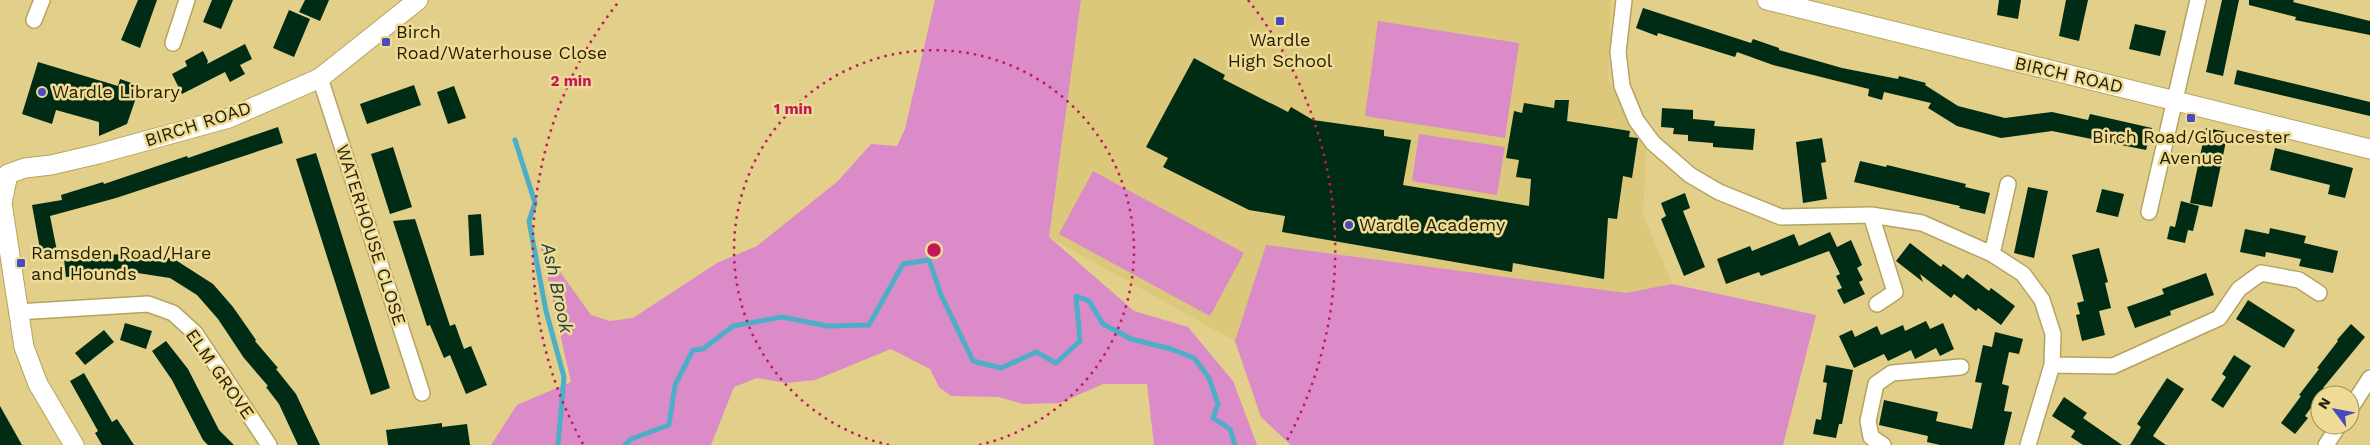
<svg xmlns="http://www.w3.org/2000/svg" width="2370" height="445" font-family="'Work Sans',sans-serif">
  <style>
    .built { fill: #dbc87a }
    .green { fill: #da8bc8 }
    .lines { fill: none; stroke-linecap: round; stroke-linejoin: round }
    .stream { stroke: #4cafc7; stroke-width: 5 }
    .building { fill: #002b14 }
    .minor-casing { stroke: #b5a460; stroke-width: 18 }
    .tertiary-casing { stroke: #b5a460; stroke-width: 21 }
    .minor { stroke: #fff; stroke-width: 15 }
    .tertiary { stroke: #fff; stroke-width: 19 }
    .ring { fill: none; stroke: #c2185b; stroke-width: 2.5; stroke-dasharray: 2.5 5 }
    .poi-dot { fill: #464bc0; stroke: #eedc96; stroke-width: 2 }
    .labels { text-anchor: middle; stroke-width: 5; stroke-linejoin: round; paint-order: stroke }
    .poi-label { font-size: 18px; fill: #272004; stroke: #eedc96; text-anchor: start }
    .street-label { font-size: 18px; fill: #272004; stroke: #eedc96 }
    .water-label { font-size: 19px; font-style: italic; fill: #213f47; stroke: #eedc96 }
    .centre { fill: #c2185b; stroke: #eedc96; stroke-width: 2.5 }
    .ring-label { font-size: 15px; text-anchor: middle; font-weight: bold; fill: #c2185b; stroke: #eedc96; stroke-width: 5; stroke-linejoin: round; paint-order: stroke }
  </style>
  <rect width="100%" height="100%" fill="#e1cf8a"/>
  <path class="built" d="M1081 0H1611L1608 80 1647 139 1643 214 1672 284 1816 315 1783 445H1291L1261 417 1235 341 1049 237Z"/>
  <path class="green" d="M935 0H1081L1049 237 1134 311 1188 327 1233 381 1257 445H1154L1147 384H1103L1060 403 1023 404 998 397 951 396 939 387 930 369 891 349 815 380 786 383 757 378 734 387 711 445H491L517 405 571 382 540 244 591 315 610 321 633 318 717 263 757 246 838 181 871 144 897 146 905 129Z
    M1378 21 1519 43 1505 138 1365 116Z
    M1419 134 1505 147 1497 195 1412 181Z
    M1093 171 1244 253 1210 316 1059 234Z
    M1266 245 1626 293 1672 284 1816 315 1783 445H1291L1261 417 1235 341Z"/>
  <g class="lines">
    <path class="stream" d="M515 140 535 203 529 221 546 311 564 377 558 445
      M625 445 631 439 669 425 675 385 693 350 703 349 733 326 782 317 828 326 869 325 903 264 929 260 941 295 973 361 1001 368 1036 352 1056 363 1080 341 1076 296 1089 301 1103 324 1131 339 1171 349 1194 358 1209 378 1218 404 1213 418 1230 429 1235 445"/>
  </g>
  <path class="building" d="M138 0H157L140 48 121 40Z
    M212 0H233L221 29 203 22Z
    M305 0H329L320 21 299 12Z
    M1999 0H2021L2018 19 1997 15Z
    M2066 0H2088L2079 41 2059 36Z
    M2222 0H2239L2223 76 2206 72Z
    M2249 0H2294L2293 2 2370 21V35L2295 20 2296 17 2249 5Z
    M1643 8 1751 43 1753 39 1779 48V50L1842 68 1898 79 1899 76 1926 83 1925 85 1958 106 2005 118 2052 112 2088 120 2090 114 2152 128 2146 150 2052 131 2001 138 1957 126 1928 108 1931 103 1884 92 1882 100 1868 96 1869 89 1773 65 1737 52 1735 57 1658 33 1657 36 1636 28Z
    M289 10 310 19 294 57 273 48Z
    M2135 24 2166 31 2160 56 2129 49Z
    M245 44 252 59 240 65 245 74 230 82 225 72 182 94 172 74 187 66 185 61 203 51 208 61 207 64Z
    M1194 58 1225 75 1223 79 1288 112 1291 107 1313 120 1384 130V136L1411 140 1403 185 1529 206 1531 179 1516 177 1519 160 1506 158 1514 111 1522 113 1524 103 1554 108 1555 100H1569L1567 121 1630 131 1629 137 1638 138 1632 178 1623 176 1617 219 1608 218 1604 279 1513 263 1512 272 1282 232 1285 216 1249 210 1163 167 1168 158 1146 147Z
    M38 62 118 86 120 79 140 86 127 124 99 136V122L56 110 52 124 22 114Z
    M2237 70 2370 102V116L2234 84Z
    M414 85 421 105 367 124 360 104Z
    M454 86 466 118 448 124 437 92Z
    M1662 108 1693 110V119L1715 121 1714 126 1755 129 1753 150 1713 147V143L1688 141V135L1673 134 1674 128 1661 127Z
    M278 127 283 143 116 198 50 216 58 256 42 260 32 205 62 200 61 195 103 182 104 184 187 156 188 158Z
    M2206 128 2228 132 2212 207 2190 203Z
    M1822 138 1826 162 1821 163 1827 199 1803 203 1796 142Z
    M393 147 412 207 390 214 371 154Z
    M2275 148 2353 168 2345 198 2328 194 2330 185 2270 170Z
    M316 153 390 388 371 395 296 159Z
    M1860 161 1886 167 1887 165 1966 184 1965 187 1990 193 1985 214 1959 208 1960 206 1854 182Z
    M2028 187 2048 191 2034 258 2014 253Z
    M2102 189 2124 194 2118 217 2096 212Z
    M1685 193 1690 208 1683 211 1705 267 1684 276 1661 219 1666 216 1661 203Z
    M2181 201 2199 206 2193 231 2188 230 2185 243 2167 239 2170 226 2175 227Z
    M481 214 484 255 470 256 468 215Z
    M415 219 450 326 455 324 464 349 471 346 487 385 466 394 450 355 444 358 430 325 427 326 393 221Z
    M2270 228 2306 236 2304 243 2338 251 2333 273 2299 266 2301 259 2266 252 2265 257 2240 252 2245 229 2269 234Z
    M1830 232 1837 247 1851 240 1862 265 1857 268 1863 280 1859 282 1865 294 1844 304 1837 290 1842 288 1836 276 1840 274 1829 251 1761 276 1759 272 1726 284 1717 259 1750 246 1752 251 1794 234 1799 246Z
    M1910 243 1941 267 1943 264 1963 279 1967 274 1989 291 1991 288 2015 306 2001 325 1978 308 1976 311 1954 294 1951 298 1920 274 1923 282 1896 261Z
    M2099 248 2108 282 2105 283 2111 308 2099 311 2105 335 2082 341 2076 315 2080 314 2077 303 2084 301 2072 255Z
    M133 253 174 259 213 284 233 307 256 340 255 341 278 368 276 369 296 394 320 445H298L279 404 266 387 268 386 244 358 218 319 197 295 170 278 131 272 66 277 64 259Z
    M2206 273 2214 295 2170 311 2171 315 2135 328 2127 307 2164 294 2162 289Z
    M2248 300 2295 330 2284 348 2236 319Z
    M1926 321 1930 329 1943 323 1954 349 1940 356 1936 348 1915 359 1911 350 1888 361 1884 354 1854 368 1839 336 1852 330 1855 337 1877 326 1881 335 1903 325 1905 331Z
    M125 323 152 331 146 349 120 340Z
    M2351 324 2365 337 2323 388 2326 390 2320 395 2305 416 2308 418 2295 434 2281 423 2301 396 2299 395 2319 369 2317 368 2338 341 2337 340Z
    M104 330 114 342 85 365 75 353Z
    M1995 332 2023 339 2019 354 2009 352 2002 384 2009 386 2004 411 2012 412 2004 445H1940L1927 442 1928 436 1879 425 1884 400 1938 412 1936 421 1972 429 1982 383 1975 382 1983 345 1992 347Z
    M166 341 188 369 219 430 234 445H208L203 440 172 380 152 351Z
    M2234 355 2251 366 2223 408 2211 400 2226 377 2222 374Z
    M1826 365 1853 370 1842 424H1839L1836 438 1813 434 1816 419 1821 420 1827 383 1823 382Z
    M84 373 112 422 117 419 134 445H102L95 433 98 431 70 381Z
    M2167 378 2184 389 2153 436 2166 445H2130L2141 427 2137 424Z
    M2064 397 2087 413 2083 418 2122 445H2083L2071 437 2075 431 2052 416Z
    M0 406 22 445H0Z
    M442 423V427L467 424 470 445H388L386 430Z"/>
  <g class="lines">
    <g class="minor-casing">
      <path id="minor" d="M1624 0 1618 52 1622 86 1636 120 1653 143 1690 175 1719 192 1781 217 1871 215 1922 223 1992 254 2023 274 2042 300 2053 334 2052 365 2028 445
        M34 20 42 0
        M173 43 187 0
        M320 78 422 393
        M2149 212 2198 0
        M1871 215 1895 292 1877 304
        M1992 254 2008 184
        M17 312 148 304 173 313 195 333 269 445
        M2052 365 2113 366 2219 318 2239 289 2261 273 2299 280 2319 293
        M2350 409 2370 378
        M1883 445 1871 437 1868 421 1876 384 1892 373 1961 367
        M2326 445 2339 425"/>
    </g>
    <g class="tertiary-casing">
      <path id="tertiary" d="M1767 0C1968 51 2170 98 2370 149
        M8 174 25 168 51 165 98 154 229 118 320 78 418 0
        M8 174 2 203 24 347 38 384 74 445"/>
    </g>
    <use href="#minor" class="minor"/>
    <use href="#tertiary" class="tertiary"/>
  </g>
  <g class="ring">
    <path d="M889 445A200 200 0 1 1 979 445"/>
    <path d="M583 444A401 401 0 0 1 620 0M1248 0A401 401 0 0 1 1285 444"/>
  </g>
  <g class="poi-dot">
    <rect x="1275" y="16" width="10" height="10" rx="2.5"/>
    <rect x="381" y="37" width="10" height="10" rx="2.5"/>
    <circle cx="42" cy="92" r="5"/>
    <rect x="2186" y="113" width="10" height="10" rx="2.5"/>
    <circle cx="1349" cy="225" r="5"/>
    <rect x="16" y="258" width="10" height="10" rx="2.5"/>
  </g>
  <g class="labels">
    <g class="poi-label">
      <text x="396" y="38">Birch<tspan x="396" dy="21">Road/Waterhouse Close</tspan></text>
      <text x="1280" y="46" text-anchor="middle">Wardle<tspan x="1280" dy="21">High School</tspan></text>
      <text x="52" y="98">Wardle Library</text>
      <text x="2191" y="143" text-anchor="middle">Birch Road/Gloucester<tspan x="2191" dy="21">Avenue</tspan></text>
      <text x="1359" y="231">Wardle Academy</text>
      <text x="31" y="259">Ramsden Road/Hare<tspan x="31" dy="21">and Hounds</tspan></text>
    </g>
    <g class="street-label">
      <text transform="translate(2069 75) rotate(13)" y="6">BIRCH ROAD</text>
      <text transform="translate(198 124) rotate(-18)" y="6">BIRCH ROAD</text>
      <text transform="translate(371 235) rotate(72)" y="6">WATERHOUSE CLOSE</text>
      <text transform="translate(220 374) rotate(55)" y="6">ELM GROVE</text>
    </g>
    <g class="water-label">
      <text transform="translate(558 288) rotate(78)" y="7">Ash Brook</text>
    </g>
  </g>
  <circle cx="934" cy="250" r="8" class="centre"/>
  <g class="ring-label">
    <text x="571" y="86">2 min</text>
    <text x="793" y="114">1 min</text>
  </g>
  <g transform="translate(2335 410) rotate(302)"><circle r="24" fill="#eedc96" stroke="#9e915c"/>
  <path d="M0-4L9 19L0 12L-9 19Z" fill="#464bc0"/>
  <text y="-8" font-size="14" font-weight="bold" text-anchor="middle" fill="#272004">N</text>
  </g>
</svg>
